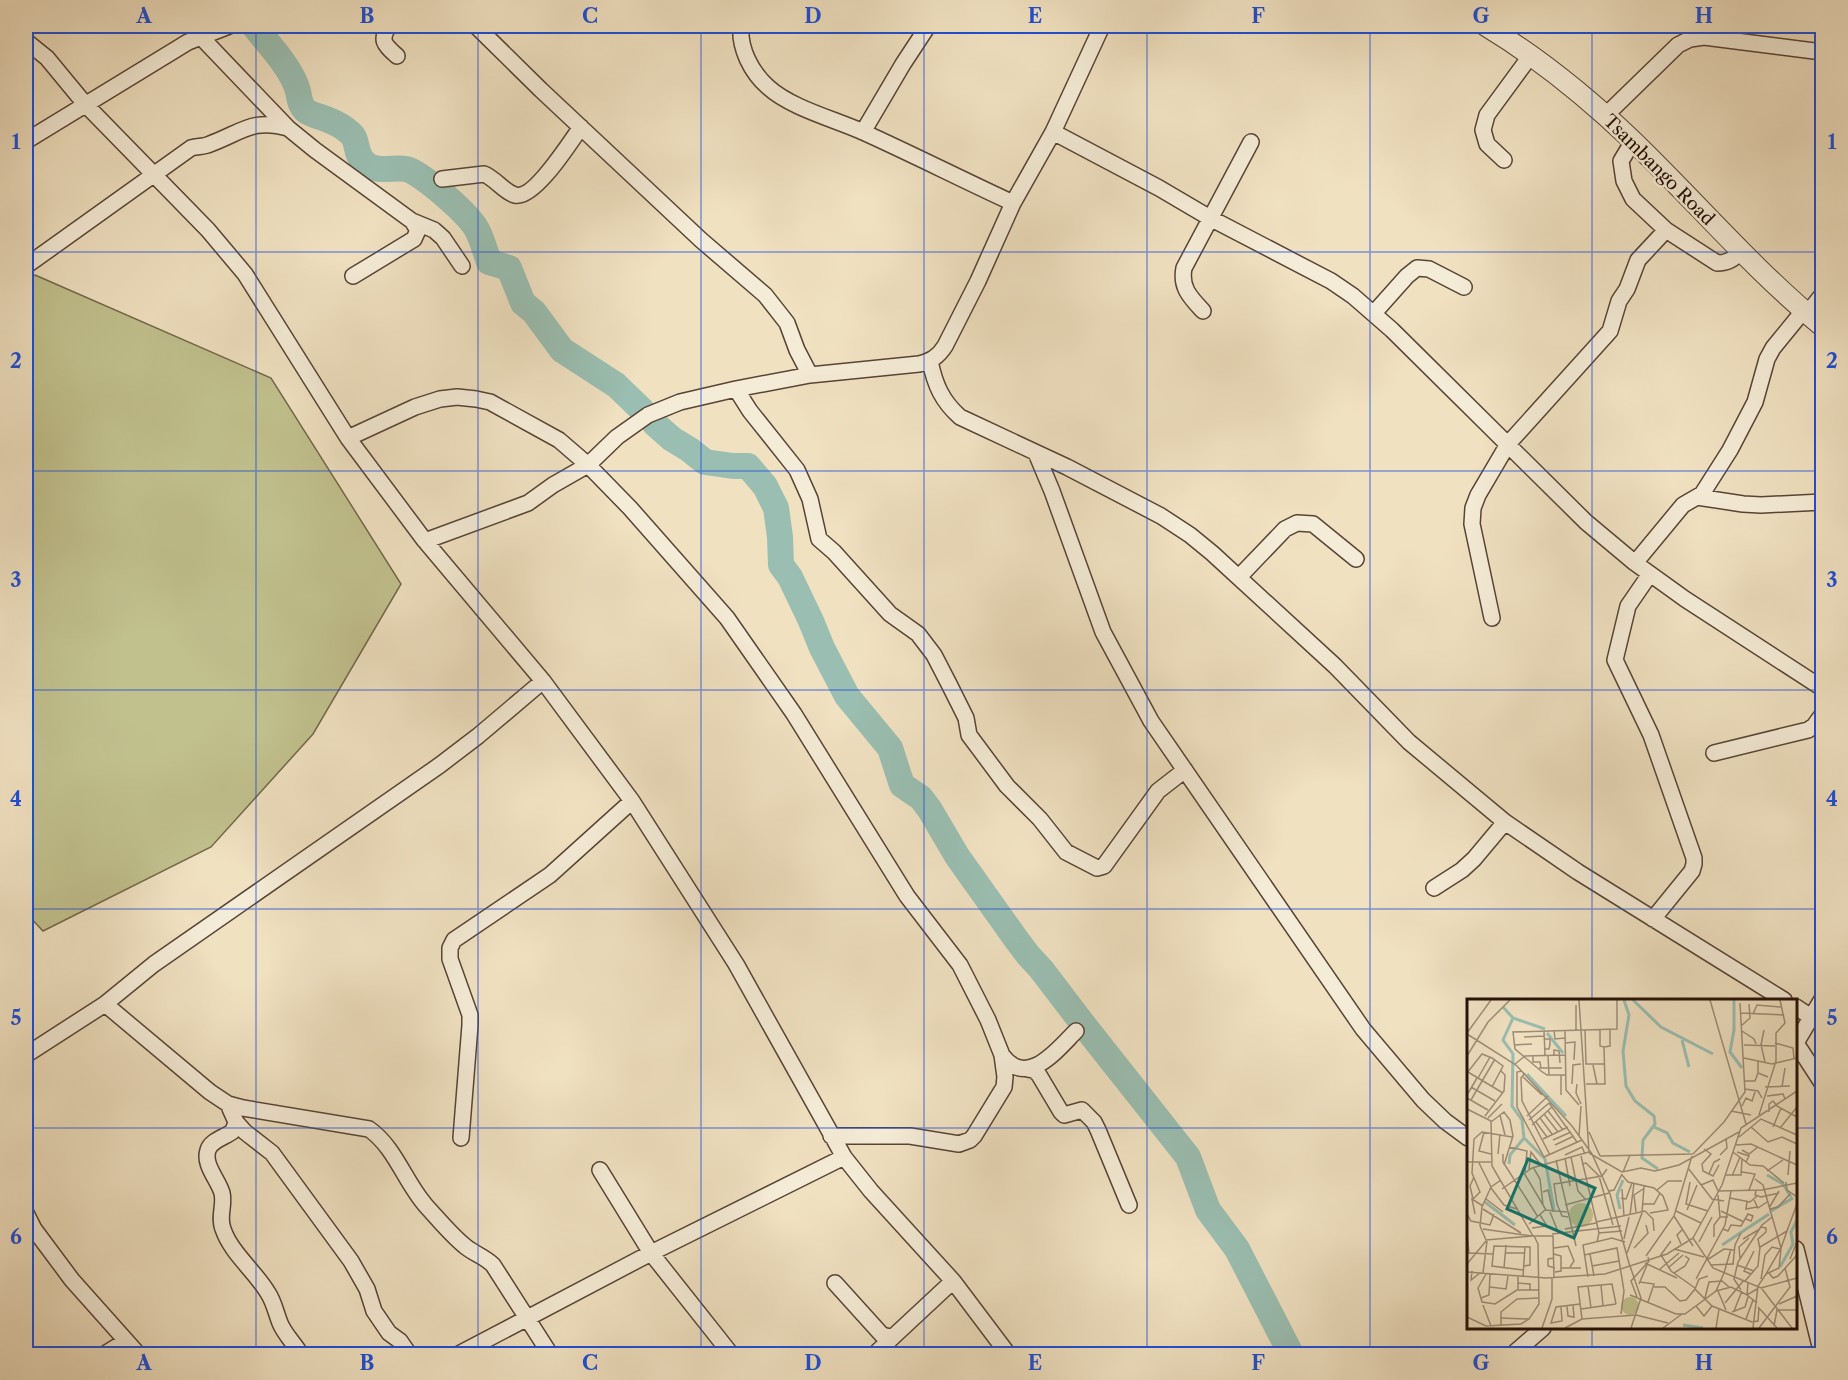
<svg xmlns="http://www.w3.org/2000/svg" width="1848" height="1380" font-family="'Libre Caslon Text',serif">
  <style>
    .green { fill: #c1c18e; stroke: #73684a; stroke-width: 1.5 }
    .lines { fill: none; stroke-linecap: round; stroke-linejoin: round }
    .river { stroke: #9abeb1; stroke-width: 26 }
    .minor-casing { stroke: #584436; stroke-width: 18 }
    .tertiary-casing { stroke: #584436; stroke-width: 22 }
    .minor { stroke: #f5ecd7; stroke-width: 15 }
    .tertiary { stroke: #f5ecd7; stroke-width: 20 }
    .grid { fill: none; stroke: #1d4ed8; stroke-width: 1.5; stroke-opacity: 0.55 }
    .labels { text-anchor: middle; stroke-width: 5; stroke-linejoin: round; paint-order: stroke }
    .street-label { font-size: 18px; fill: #251007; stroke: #f5ecd7 }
    .inset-river { fill: none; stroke: #9abeb1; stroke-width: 3 }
    .inset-road { fill: none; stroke: #9f8d77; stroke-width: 1.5 }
    .view { fill: #0f766e; fill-opacity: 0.15; stroke: #0f766e; stroke-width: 3 }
    .inset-edge { fill: none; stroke: #251007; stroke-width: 3 }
    .neatline { fill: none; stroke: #1d4ed8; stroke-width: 2 }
    .grid-label { font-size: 20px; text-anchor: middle; font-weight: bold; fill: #1d4ed8 }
  </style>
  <rect width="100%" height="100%" fill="#f0e1c1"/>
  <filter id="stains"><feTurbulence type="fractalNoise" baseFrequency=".00333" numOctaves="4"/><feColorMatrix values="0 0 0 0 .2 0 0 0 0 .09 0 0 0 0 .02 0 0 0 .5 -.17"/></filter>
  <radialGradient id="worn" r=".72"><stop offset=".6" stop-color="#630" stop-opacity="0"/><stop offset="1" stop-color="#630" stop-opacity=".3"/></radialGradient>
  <path class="green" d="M35 275 271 378 401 584 313 734 211 847 43 931 26 913V282Z"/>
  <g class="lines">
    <path class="river" d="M254 26C268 44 287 63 296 85 300 94 298 103 305 110 310 115 320 116 326 119 334 122 344 127 350 133 360 141 353 154 366 164 377 173 393 167 406 169 421 172 468 214 476 228 482 238 485 251 489 262L509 268 523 303 534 312 562 350 616 385 642 410
      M655 424 672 439 690 450 705 462 733 466H748L765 486 776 508 780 537 781 565 790 577 811 621 822 648 847 696 890 748 902 785 921 798 930 810 957 856 1016 939 1028 955 1041 969 1086 1028 1188 1157 1208 1210 1237 1249 1291 1354"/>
    <g class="minor-casing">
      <path id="minor" d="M389 26C379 41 385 45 397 56
        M476 26 541 90 701 240 765 295 787 323 797 350 810 375
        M741 26C739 48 751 72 768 87 791 108 834 119 863 132 914 155 963 180 1013 203
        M201 37 288 128 315 150 412 221 434 230 443 238 462 266
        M26 41 47 58 85 104 208 230 245 274 348 438 425 541 543 681 632 801 736 964 844 1157 871 1191 953 1281 1008 1354
        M1605 116 1678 45 1690 39 1704 37 1822 52
        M863 132 903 64 928 26
        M1053 132 1159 188 1210 218 1331 281 1353 296 1392 330 1586 522 1635 563 1685 599 1822 688
        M26 141 188 42 229 26
        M1633 141 1621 161 1624 181 1633 199 1666 230 1717 263C1728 263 1733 259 1741 252
        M1504 160 1487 144 1483 130 1487 115 1531 55
        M442 179 484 174C496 179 504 192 515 195 534 200 571 141 581 127
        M26 266 191 148C198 146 204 147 210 144 242 132 253 118 288 128
        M353 276 414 239 418 230 412 221
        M1203 311C1191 298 1180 288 1184 268L1251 142
        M1374 313 1407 276 1417 268 1429 269 1464 287
        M1807 314 1822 295
        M930 361C935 385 942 401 960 417L1067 467 1161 516 1190 535 1212 553 1335 666 1409 742 1505 822 1578 872 1784 1000
        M736 389 750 411 797 470 810 499 819 539 834 552 890 614 918 634 934 655 949 684 966 718 969 735 1007 786 1040 819 1066 852 1097 868 1104 866 1158 791 1185 770
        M348 438 415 407 440 399 457 397 476 399 490 402 559 440 588 465 630 508 727 618 794 714 907 896 960 965 988 1020 1002 1055 1005 1077 1004 1087 974 1136 970 1140 959 1144 910 1136H831
        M1036 453 1052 491 1103 632 1151 721 1363 1029 1423 1100 1445 1121 1468 1138
        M1697 497 1743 504 1761 505 1822 502
        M425 541 528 503 553 485 588 465 617 437 648 415 680 402 736 389 810 375 919 364C931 361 938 357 945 346L978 281 1013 203 1053 132 1102 26
        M1635 563 1683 505 1702 494 1730 450 1755 402 1767 359 1773 348 1804 310
        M1650 574 1628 606 1615 660 1651 735 1694 858V864L1692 871 1653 919
        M1239 577 1285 529 1297 523 1313 524 1356 559
        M1492 618 1472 524 1473 508 1478 495 1508 444 1610 331 1619 301 1627 289 1638 260 1666 230
        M1714 753 1808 730 1814 726 1822 715
        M1434 888 1462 870 1474 859 1505 822
        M105 1004 210 1092 228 1104 243 1108 369 1129C396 1148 405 1183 427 1207 439 1220 452 1236 466 1247 475 1254 485 1257 493 1265L550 1354
        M1796 1007 1811 1017
        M1796 1043 1822 999
        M1796 1043 1822 1083
        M26 1055 105 1004 154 964 440 765 478 736 543 681
        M1002 1055C1027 1089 1057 1050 1076 1031
        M1028 1069 1034 1070 1039 1075 1061 1112 1064 1115 1082 1110 1094 1122 1098 1130 1129 1205
        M228 1104 236 1122 245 1132 272 1153 351 1261 367 1289 374 1311 389 1333 400 1341 409 1354
        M236 1122 233 1131C226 1137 211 1140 208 1150 203 1165 218 1179 222 1193 225 1205 218 1217 223 1229 231 1253 255 1271 268 1293 274 1302 276 1313 280 1323 284 1333 292 1341 298 1350
        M461 1138 470 1025V1015L450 959V948L454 940 550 875 632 801
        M600 1170 651 1253 731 1354
        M26 1213 34 1229 72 1280 138 1354
        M1796 1249 1822 1354
        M835 1283 882 1335 890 1337 894 1336 953 1281
        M105 1354 126 1341
        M459 1354 651 1253 844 1157
        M875 1354 894 1336
        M1513 1354 1543 1328"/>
    </g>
    <g class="tertiary-casing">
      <path id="tertiary" d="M1486 26C1539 58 1588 98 1633 141 1697 203 1754 270 1822 326"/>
    </g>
    <use href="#minor" class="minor"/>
    <use href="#tertiary" class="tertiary"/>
  </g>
  <path class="grid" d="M256 26V1354M478 26V1354M701 26V1354M924 26V1354M1147 26V1354M1370 26V1354M1592 26V1000M26 252H1822M26 471H1822M26 690H1822M26 909H1822M26 1128H1468M1796 1128H1822M1592 1328V1354"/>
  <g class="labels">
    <g class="street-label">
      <text transform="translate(1659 170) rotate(45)" y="6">Tsambango Road</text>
    </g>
  </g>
  <g transform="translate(1467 999)">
    <rect width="330" height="330" fill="#f0e1c1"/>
    <path d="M102 216a12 12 0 1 1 24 0a12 12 0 1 1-24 0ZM154 307a9 9 0 1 1 18 0a9 9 0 1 1-18 0Z" fill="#c1c18e"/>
    <path class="inset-river" d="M157 1 162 16 156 52 159 87 168 102 187 117 188 125 176 141 175 159 191 170M166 1 194 28 246 55M267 1V31L263 53 275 69M36 8 46 19 36 41 46 55 45 107 55 121 57 139 78 160 87 211M46 19 78 30M80 34 96 54M215 41 222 68M60 75 99 117M187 128 200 134 206 144 223 153M42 165 43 156 57 139M300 176 316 185 324 198M18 203 48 226M153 210 150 196 156 181M304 212 326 199M255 246 302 215M313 268 326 245 324 233 330 221M216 326 236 329"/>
    <path class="inset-road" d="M243 1 279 125M109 6V31M273 14 316 16M286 15 290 6 314 8M274 27 283 19 282 5M133 30V47L137 48 143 47V30M87 31 88 40 98 39M98 31 99 91 112 106M118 31 119 65H137M297 31 294 46 298 63M77 32 78 56M275 32 287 40 289 45M0 34 24 1M0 35 49 66 105 127 125 155 143 195 163 268M57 38 77 37M77 40H83V45L82 50H78M98 44 108 43 107 61M308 44 326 49 327 60M47 46 65 45M277 46 308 47M66 56V63H73L74 69M81 56 82 76M87 56V51L92 52 93 64M0 57 21 23 43 1M277 59 305 65 330 59M291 62V74L301 78M48 65 58 57 98 56M126 66 130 85M72 69H95M55 72 50 73V108L77 158 115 141M1 73 36 94M0 74 15 55 25 59 36 67 25 88M58 74 54 79 55 102 83 156M94 76V96M99 76H80L74 72 48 50 46 33 150 30V1M55 77 75 96M11 79 23 58M278 82H288L291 74M105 85 106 66 114 65M110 85 109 94 114 105M119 85H138L137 48M4 88 28 102M298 88 323 87M315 88 318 69M278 90 291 92 295 99M0 96 10 79M300 97 316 95 318 100M0 99 21 111M4 101 28 60M82 104 110 143M275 107 279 99 285 102 288 93M310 107 330 118M0 110 24 122 25 167 66 237H86L87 279M81 112 96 131M264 112 284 116M302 113V105L306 102 310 107M77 115 91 133M33 116 38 136M292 116 309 62V34L318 24 313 1M18 117 37 92 38 76 34 72M60 117 81 97M21 119 35 105M73 119 85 135M62 121 82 104M24 123 37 113 43 121 46 137 37 166M69 123 80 138M65 126 85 108M284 128 301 143 315 138 330 145M306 128 314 109M313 129 330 108M17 133 12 152 24 155M122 133 133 157M112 137 114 107M272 138 294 120 330 136M76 140 101 128M86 141 104 133M88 146 107 137M269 146 284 145 330 166M42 148 60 152 58 173M237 150 244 155 235 165 236 172 246 177 252 166M275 151 282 155 291 148M266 153 283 166 296 167 317 184M270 153 282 157 279 163M122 154 155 173 174 169 188 172 212 166 272 133M31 155 33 135M36 155V163L71 218M226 155 257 123 278 93 273 4M98 156 115 148 118 155M253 156 260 149 259 139M114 157 132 234M133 157 226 155M104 158 111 192 119 201M98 159 103 187M89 161 109 247M0 163H24M12 164 24 188M115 165 119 164 132 177 146 226M66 168 73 180 76 206M221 169 245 200 257 202M62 170 64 153 74 166M300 172 316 161M156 173 163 156M275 173 288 175 282 191M57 174 79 211M242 175 247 163 253 160M155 176 161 183 187 189 196 197 201 211 183 214M259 176H274L275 160M321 176 323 152M265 177 273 158M288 180 296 186 314 249 299 275M34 181 24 188 15 208 13 227 19 241 66 237M223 183 219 205 241 212M319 183 320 191 330 198M94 184 135 177 140 170M94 184 87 185 90 205 95 217 101 218M234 186 246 181 251 192M24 189 37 206 50 210M35 190 65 169 122 153 112 1M155 190 157 217M190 191 201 182H215M142 192 147 191 155 175M252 192 295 191 330 184M289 192 288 196 294 198 312 194M76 193 81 191 86 213M251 196 253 218M154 199 159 200 165 184M263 199 283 203 290 197M6 200 13 193 5 174 7 140 15 133 45 138M6 200 3 187 7 178M19 200 36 213M287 201 291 209 300 203M280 203 279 210 290 208M176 205H187L193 194M98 206 142 194M302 209 312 192M16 210 54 234M303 210 311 208 323 195M220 211 230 186M209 212 234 224M254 212 277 223M83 213 92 235M169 213 167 196 176 190M0 215 4 222 23 226 27 215M8 215 5 200 16 207M163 216 167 184M207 217 226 247M129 223 178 212 186 220 187 232M62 225 78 211 100 213M65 229 80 227 73 216M16 230 65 237M98 230 129 224M256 230 261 232 264 226 274 227 281 215 286 217 284 222 279 220M0 234 2 254M85 235 154 227M247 238V226L253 218H261M226 239 255 186 274 129 330 92M157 240 162 218M276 240 293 230M130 243 132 234 155 232M232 243 245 218M214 245 210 236 216 230M87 249 101 247 107 262 103 268M167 249 181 234 179 226M207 250 237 258M293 250 291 240 299 233V229L294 228M313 252 320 232M0 254 26 255M38 254H57M160 254 175 214 177 187M87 255 94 257V272L88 273M123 255 127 277M117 256 150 249 157 292 154 315M194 256 204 272 228 289M179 257 207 217 225 157M193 257 204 242M87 259 81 260V267L88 269M273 260 272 248 282 239M323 260 330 243M240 261 257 250 267 251M178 264 210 279M0 265 19 242M266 265 268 246 274 234M243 266 267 265M270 266 287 272M125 267 152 262M163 267 174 299 164 329M37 269 39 246M94 269H114M201 269 216 256M193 270 212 254M56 271 25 267 27 247 63 248V266L57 267M5 272 4 281 13 274M0 273 79 279 138 275 200 255 226 239 246 269 294 289 330 279M16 274 20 242M207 274 218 267 222 260 218 257M257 274 264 250M302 274 306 279 311 277 330 256M19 275 11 289 15 303 28 305 50 291M284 275 277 272 287 252M51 277V291H71M241 277 232 280 228 290 245 307 285 323 291 322 292 309M56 278 58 248M121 278 116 246 145 239 158 243M229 280 258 226 264 192M294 280 298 256 305 248 313 250M278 282 291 267 293 248 320 232 330 205M173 283 187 285 181 303M281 283 280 296 290 304M51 284 63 285V291M172 285 180 266M134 286 136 307M121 287 124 309M23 288 39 290 41 277M187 288H198L213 302 219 301 228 290M295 290 325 329M274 291 267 280 271 263 295 226 305 218M249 292 264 288 280 296 290 290M251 292 259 311M163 296 209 315H218L249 292 257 274M170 298 164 282 182 262 181 258M14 299 22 296 23 275M238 299 242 283 255 282 262 288M258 304 277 281M149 305 145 285 111 288 115 320 169 316 201 324M312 305 330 297M16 306 24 327M100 307 101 317 107 318 106 306M229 307 237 317 245 307M94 308 95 322 84 324 89 308 113 305M291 308 310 329M114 310 149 305M267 312 275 292M265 313 278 308 281 298M0 318 19 327 54 325 62 320 72 305 71 245 67 237M33 319 62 320M279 320 286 301M34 326V313L50 300 71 299M307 327 310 311H330M75 329 85 300V279M98 329 115 320M196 329 215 315M249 329 252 310M286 329 291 287 299 275 312 269 314 250M292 329 323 288 318 269"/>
    <path class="view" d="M61 160 128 189 107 239 40 210Z"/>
    <rect width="330" height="330" class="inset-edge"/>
  </g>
  <rect width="1848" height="1380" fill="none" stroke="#f0e1c1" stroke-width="66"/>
  <rect x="33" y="33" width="1782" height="1314" class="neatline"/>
  <g class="grid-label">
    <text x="144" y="23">A</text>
    <text x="367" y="23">B</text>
    <text x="590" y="23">C</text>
    <text x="813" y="23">D</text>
    <text x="1035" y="23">E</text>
    <text x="1258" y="23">F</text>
    <text x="1481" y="23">G</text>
    <text x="1704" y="23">H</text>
    <text x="16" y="149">1</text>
    <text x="1832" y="149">1</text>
    <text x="16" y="368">2</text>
    <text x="1832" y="368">2</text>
    <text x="16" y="587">3</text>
    <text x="1832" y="587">3</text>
    <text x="16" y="806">4</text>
    <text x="1832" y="806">4</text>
    <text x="16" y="1025">5</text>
    <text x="1832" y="1025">5</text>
    <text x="16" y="1244">6</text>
    <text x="1832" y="1244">6</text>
    <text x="144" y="1370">A</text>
    <text x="367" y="1370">B</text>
    <text x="590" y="1370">C</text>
    <text x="813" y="1370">D</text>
    <text x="1035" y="1370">E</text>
    <text x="1258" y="1370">F</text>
    <text x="1481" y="1370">G</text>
    <text x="1704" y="1370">H</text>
  </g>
  <rect width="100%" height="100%" filter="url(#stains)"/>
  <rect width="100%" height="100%" fill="url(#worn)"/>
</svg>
